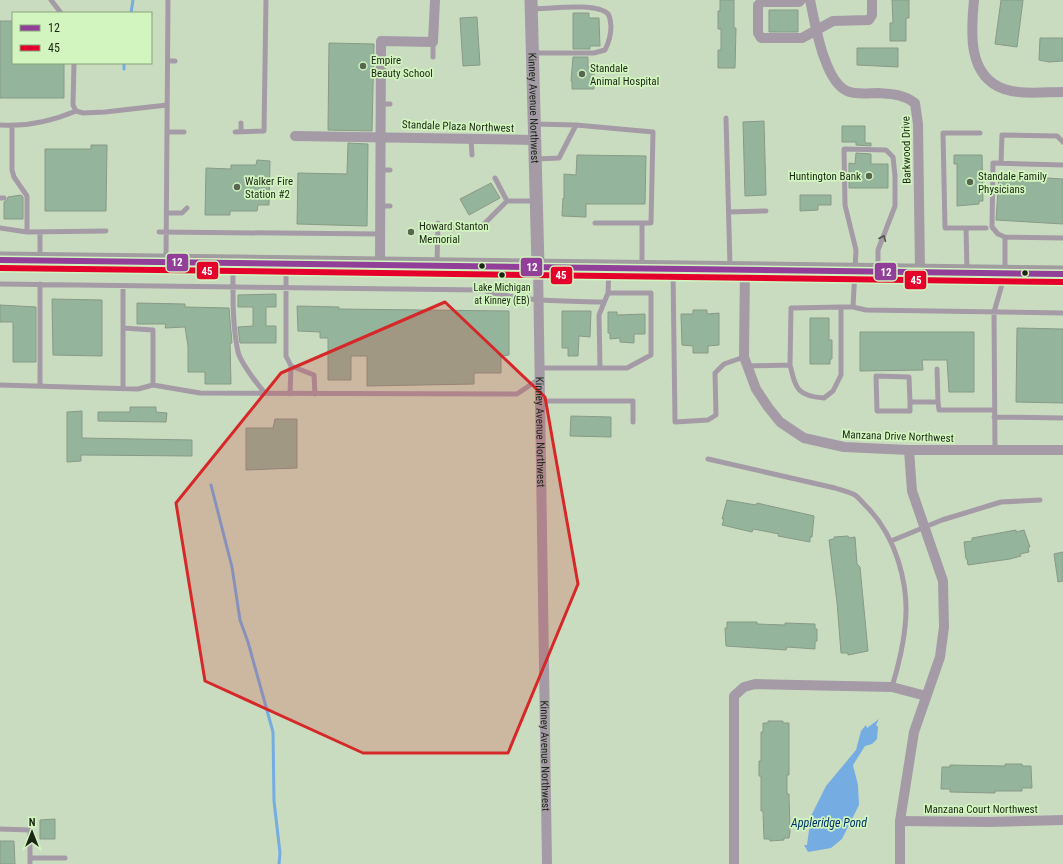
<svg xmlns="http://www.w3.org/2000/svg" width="1063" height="864" font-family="'Roboto Condensed',sans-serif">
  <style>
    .water { fill: #75ace2 }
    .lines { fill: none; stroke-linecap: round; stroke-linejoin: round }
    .stream { stroke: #75ace2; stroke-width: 3 }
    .building { fill: #94b49b; stroke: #889a87 }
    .service { stroke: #a49ba7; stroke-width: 5 }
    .minor { stroke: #a49ba7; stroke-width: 10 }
    .tertiary { stroke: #a49ba7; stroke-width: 13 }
    .trunk { stroke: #a09ca0; stroke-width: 17 }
    .bus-1-casing { stroke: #d2f5c0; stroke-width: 9 }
    .bus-2-casing { stroke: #d2f5c0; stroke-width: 9 }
    .bus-1 { stroke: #913f98; stroke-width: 6 }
    .bus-2 { stroke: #e4002b; stroke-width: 6 }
    .oneway { stroke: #52554f }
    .marked { fill: #d62828; fill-opacity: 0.2; stroke: #d62828; stroke-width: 3; stroke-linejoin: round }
    .poi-dot { fill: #586650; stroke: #d2f5c0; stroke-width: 1.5 }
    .bus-dot { fill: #1b2714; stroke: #d2f5c0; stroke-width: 1.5 }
    .labels { text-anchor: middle; stroke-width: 3.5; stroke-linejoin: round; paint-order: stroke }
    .bus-label { font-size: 10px; fill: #1b2714; stroke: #d2f5c0 }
    .poi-label { font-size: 11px; fill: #1b2714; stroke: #d2f5c0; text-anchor: start }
    .street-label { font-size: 11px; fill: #1b2714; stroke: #d2f5c0 }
    .water-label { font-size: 12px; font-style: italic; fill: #00336a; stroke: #d2f5c0 }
    .line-badge { stroke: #d2f5c0; stroke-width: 1.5 }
    .badge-label { font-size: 11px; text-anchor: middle; font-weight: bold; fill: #fff }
  </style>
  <rect width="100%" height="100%" fill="#cadcc0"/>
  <path class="water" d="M879 719 876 725 878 727 877 739 872 744 865 746 853 765 858 785 859 805 842 839 831 848 808 852 804 845H807L811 816 826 786 856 750 861 731 866 725 867 728Z"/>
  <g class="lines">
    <path class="stream" d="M131 13 133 0
      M124 63V69
      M211 485 232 567 240 620 248 642 273 732 274 801 280 853 279 864"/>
  </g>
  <path class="building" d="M720 0H734V28H736L735 68H718V50H721V29H718V11H720Z
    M892 0H909V18H906V41H890V23H893Z
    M1001 0H1023L1017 47 995 44Z
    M769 10H798V32H769Z
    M573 13H589V18H599L600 46H590V49H573Z
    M477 17 480 65 463 66 460 18Z
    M0 21H13V63H64V98H0Z
    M1040 38H1063V61L1049 62 1039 60Z
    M329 43 374 44 372 131 328 130Z
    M857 48H898V67L857 65Z
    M573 57H588V67H594V89H572V81H571Z
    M764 121 766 195 745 196 743 122Z
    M842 126H865V143H871V146L856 145V142H842Z
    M348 143 368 144 367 226 297 224 298 173 347 174Z
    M91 145H107L106 211H45V149H91Z
    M856 153 871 154V164H888V188H849V163L855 164Z
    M577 155 646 156 645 204H586V217L562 216 563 198 564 199V174L576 175Z
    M954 155H982L983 201H979V204L957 206V164H954Z
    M257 160 270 161 269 205H258L257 211H230V215H205L206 168 231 169V165H256Z
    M999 175 1063 179V224L996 220Z
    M491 183 500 198 469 215 460 199Z
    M21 195 23 197V219H4V202L7 200 8 197Z
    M800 195H831V205H818V210L800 211Z
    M276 294V307H266V326H276V343H240L238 327 253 326V307H238V295Z
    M52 299 102 300V356L53 355Z
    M137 303 185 304V307L229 308 232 343H230L231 384H205V372H188V346L185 327 165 328 166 324H137Z
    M0 305 36 307V362H13V322H0Z
    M297 306 339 307V309L509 311V355L501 356V373H474V384L367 386V356H351V380H328V338H320V332L298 331Z
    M693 310H707V314L719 313V345L708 346V353H693V346L682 345 681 314H693Z
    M562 311H591L590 337 579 336 578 356H568V348H562Z
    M608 312H617V315L645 314V334H634V343L620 342V338L610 339V333H608Z
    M810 318H829V340H832V359H830V364H810Z
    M1017 328 1063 329V403L1016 402Z
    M860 332H974V392H949L947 360H922L923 370 860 371Z
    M130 407H156V412L167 413 166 422 98 421V412H130Z
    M82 411V438L192 440V456L81 455V461L67 462V412Z
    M571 416 611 417V437L570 436Z
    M275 419H297V468L246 470V428H273Z
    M727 500 756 505 757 503 814 516 812 537H810V542L778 536 779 534 753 529 752 532 722 525 724 519H722Z
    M1016 530V532L1024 530 1030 547H1028L1029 552 1020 554 1021 556 1010 559 968 565 967 559H966L964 542 972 541V538Z
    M848 536 849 538 855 537 857 564 860 567 868 651 848 655V653H841L837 602 829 540 834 539V537Z
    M1063 552V581L1058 582 1054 554Z
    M727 622H757V624L785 625V623L815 624V629H817V641L815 642V649L787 647 786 650 726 646 725 628H727Z
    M768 721H783V723H789V775H787V794H789L790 832 789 838H784V840L770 841V839H764L763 811H761V776H759V761H761V732H763V723H768Z
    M1005 764H1022V766H1031L1032 788H1022V791H995V793L950 792V789H941L942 767H950V765L1005 766Z
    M55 819V839H40V820Z
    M0 841H14L15 864H0Z"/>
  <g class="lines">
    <path class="service" d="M51 0 61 13
      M532 9C548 9 597 2 608 14 611 18 610 22 611 26 611 35 609 42 605 50L594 53H533
      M433 42V57
      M168 61H175
      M74 63 73 105 76 111 83 113 105 112 167 105
      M381 72H391
      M381 104H390
      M726 118 730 266
      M241 123V131
      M534 124 576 125 653 132 651 223H595
      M0 125C27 127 52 121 76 111
      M12 126V170L14 177 27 196V232
      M167 132H184
      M235 132 264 131 266 0
      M471 139 472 155
      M536 159 559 158 576 125
      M1001 163 1002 135 1057 136 1063 142
      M380 170H390
      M0 198H4
      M507 201H536
      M380 206H390
      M729 212 766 211
      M167 213H182L187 208
      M642 223V266
      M0 228 27 232 106 231
      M438 228H480L507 201 495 178
      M966 228H986
      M40 232V259
      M159 232 380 234
      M1005 237 1063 238
      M166 261 168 0
      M437 264 438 223
      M233 265C233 293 232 324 238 352 241 363 257 384 265 393
      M286 265V356L291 366 314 375 315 394
      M967 270 966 228H945L943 133H980
      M673 272 675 422 708 420 716 415 715 373 724 364 744 357
      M0 284 482 290C523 302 562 301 604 302
      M123 286V389
      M853 307 856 250 845 205 844 149 886 150 893 157 895 176V206L878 250V269
      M123 328 153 330V385
      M790 365 791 308 841 307
      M748 366 790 365C796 389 797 396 824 398L833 391 841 375V307H853L866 310 1063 313
      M539 368H600L599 315 608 293 609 270
      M600 368H627L651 355V293H608
      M937 369 938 402
      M0 385 138 389 153 385 200 393 517 394 539 379
      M40 386V284
      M290 394 291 366
      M540 401H633V422
      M910 402 909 377 876 376 877 411H910V402H938L939 410H994
      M994 417 1063 418
      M995 450 994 312 1005 274V237L998 234 992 227 993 163 1063 165
      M708 459 835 488C841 490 849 492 855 495 859 498 863 503 866 506 896 536 910 585 905 627 903 648 898 667 892 687
      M891 541 942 520 1001 502 1040 500
      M0 829 30 830V864
      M30 858H65"/>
    <g class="minor">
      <path d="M801 0 799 2H762L758 5V33L761 38H802L833 21 869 20 872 15V0"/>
      <path d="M810 0C815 23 824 81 847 91 855 95 869 93 878 93 892 94 903 94 915 103L918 124 920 272"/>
      <path d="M974 0C971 31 967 76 1004 89 1021 95 1045 92 1063 92"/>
      <path d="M295 136 535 140"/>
      <path d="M380 264 381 41 433 42 435 0"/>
      <path id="s1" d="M538 266 547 864"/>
      <path d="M745 269 744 357 756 389 768 407 780 422 804 438 844 447 909 450H1063"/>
      <path d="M900 821 989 822 1063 820"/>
      <path d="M734 864V696L744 687 755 684 892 687 926 696"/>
      <path d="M900 864V821L914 732 940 657 944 627 943 581 912 491 909 450"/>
    </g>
    <path class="tertiary" id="s2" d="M531 0 538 266"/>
    <path class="trunk" d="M0 260 1063 274"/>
    <g class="bus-1-casing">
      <path id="bus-1" d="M0 260 1063 274"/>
    </g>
    <g class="bus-2-casing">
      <path id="bus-2" d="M0 268 1063 282"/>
    </g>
    <use href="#bus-1" class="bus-1"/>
    <use href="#bus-2" class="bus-2"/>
  </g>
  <defs><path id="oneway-chevron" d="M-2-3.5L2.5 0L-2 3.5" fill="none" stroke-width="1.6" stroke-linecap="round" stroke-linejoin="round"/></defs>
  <use class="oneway" href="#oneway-chevron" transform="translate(883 238) rotate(-67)"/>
  <path class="marked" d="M445 302 545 397 578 584 508 753H363L205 681 176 503 281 373Z"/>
  <g class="poi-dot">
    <circle cx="363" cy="66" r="4"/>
    <circle cx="582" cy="74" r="4"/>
    <circle cx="869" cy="176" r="4"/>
    <circle cx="970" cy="182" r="4"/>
    <circle cx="237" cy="187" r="4"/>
    <circle cx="411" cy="232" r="4"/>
  </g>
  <g class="bus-dot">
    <circle cx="482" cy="266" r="3.5"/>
    <circle cx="1025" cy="273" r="3.5"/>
    <circle cx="502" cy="275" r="3.5"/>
  </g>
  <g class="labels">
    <g class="bus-label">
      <text x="502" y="291">Lake Michigan<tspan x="502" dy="13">at Kinney (EB)</tspan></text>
    </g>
    <g class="poi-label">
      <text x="371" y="64">Empire<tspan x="371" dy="13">Beauty School</tspan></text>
      <text x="590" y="72">Standale<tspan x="590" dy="13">Animal Hospital</tspan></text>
      <text x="861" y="180" text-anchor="end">Huntington Bank</text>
      <text x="978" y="180">Standale Family<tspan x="978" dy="13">Physicians</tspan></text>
      <text x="245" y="185">Walker Fire<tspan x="245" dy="13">Station #2</tspan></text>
      <text x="419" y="230">Howard Stanton<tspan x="419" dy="13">Memorial</tspan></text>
    </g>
    <g class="street-label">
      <text dy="4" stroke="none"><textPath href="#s2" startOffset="108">Kinney Avenue Northwest</textPath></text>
      <text transform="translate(458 126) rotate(2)" y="4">Standale Plaza Northwest</text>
      <text transform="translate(906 150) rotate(-91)" y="4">Barkwood Drive</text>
      <text dy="4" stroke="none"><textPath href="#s1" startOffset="166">Kinney Avenue Northwest</textPath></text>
      <text transform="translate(898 436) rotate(2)" y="4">Manzana Drive Northwest</text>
      <text dy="4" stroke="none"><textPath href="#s1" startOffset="490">Kinney Avenue Northwest</textPath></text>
      <text x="981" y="813">Manzana Court Northwest</text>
    </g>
    <g class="water-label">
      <text x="829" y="827">Appleridge Pond</text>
    </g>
  </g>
  <g class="line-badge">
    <rect x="166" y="253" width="23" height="19" rx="4" fill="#913f98"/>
    <rect x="520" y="257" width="23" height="20" rx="4" fill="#913f98"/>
    <rect x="196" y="261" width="23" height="19" rx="4" fill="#e4002b"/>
    <rect x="874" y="262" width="23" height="19" rx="4" fill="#913f98"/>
    <rect x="550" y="266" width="23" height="19" rx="4" fill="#e4002b"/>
    <rect x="904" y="270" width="23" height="20" rx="4" fill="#e4002b"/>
  </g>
  <g class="badge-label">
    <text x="177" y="266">12</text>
    <text x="532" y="271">12</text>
    <text x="207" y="275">45</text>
    <text x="886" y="276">12</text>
    <text x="561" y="279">45</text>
    <text x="916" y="284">45</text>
  </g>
  <rect x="12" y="12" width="140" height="52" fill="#d2f5c0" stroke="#89a37b"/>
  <rect x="20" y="25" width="20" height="6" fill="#913f98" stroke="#89a37b"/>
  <text x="48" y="32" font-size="12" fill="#1b2714">12</text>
  <rect x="20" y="45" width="20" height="6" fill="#e4002b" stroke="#89a37b"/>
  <text x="48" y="52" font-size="12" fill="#1b2714">45</text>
  <g transform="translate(32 832)" stroke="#d2f5c0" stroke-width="3" paint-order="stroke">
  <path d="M0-3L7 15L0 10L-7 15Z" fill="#1b2714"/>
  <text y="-6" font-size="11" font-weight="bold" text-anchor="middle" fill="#1b2714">N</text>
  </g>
</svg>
